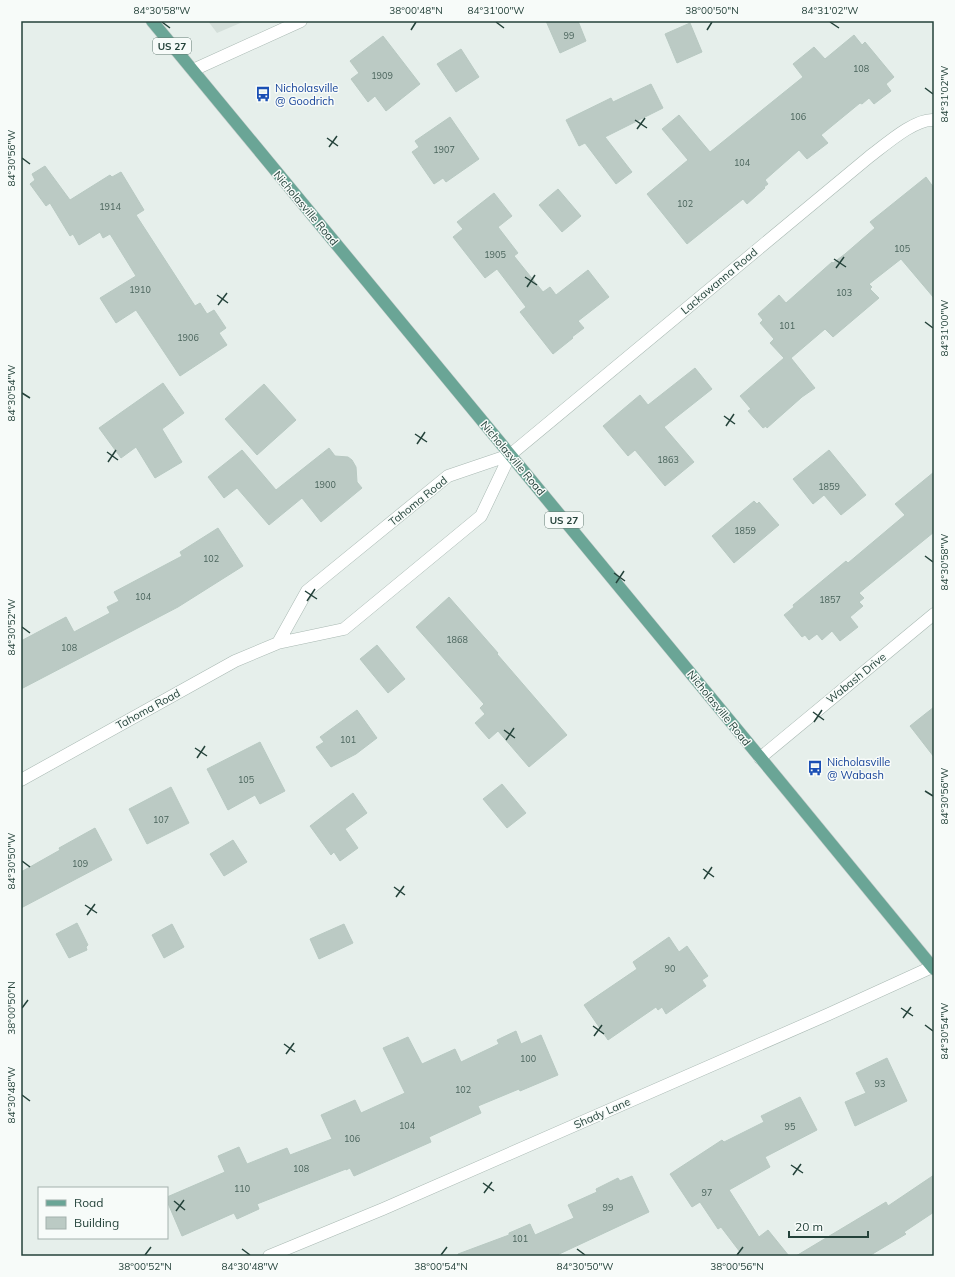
<svg xmlns="http://www.w3.org/2000/svg" width="955" height="1277" font-family="Mulish,sans-serif">
  <style>
    .built { fill: #d4dfda }
    .building { fill: #bbcac4; stroke: #b8c9c2 }
    .lines { fill: none; stroke-linecap: round; stroke-linejoin: round }
    .street-casing { stroke: #a8b8b2; stroke-width: 13 }
    .primary-casing { stroke: #c2cac8; stroke-width: 13 }
    .street { stroke: #fff; stroke-width: 12 }
    .primary { stroke: #6aa596; stroke-width: 12 }
    .ticks { fill: none; stroke: #24423a; stroke-width: 1.5 }
    .labels { text-anchor: middle; stroke-width: 3; stroke-linejoin: round; paint-order: stroke }
    .number-label { font-size: 9px; fill: #4a645c }
    .shield { fill: #f7fbf9; stroke: #637a73; stroke-width: 1 }
    .shield-label { font-size: 10px; font-weight: bold; fill: #24423a }
    .transit-label { font-size: 11px; fill: #164399; stroke: #f7fbf9; text-anchor: start }
    .street-label { font-size: 11px; fill: #24423a; stroke: #f7fbf9 }
    .neatline { fill: none; stroke: #24423a; stroke-width: 1.5 }
    .ticks-label { font-size: 10px; text-anchor: middle; fill: #24423a }
  </style>
  <rect width="100%" height="100%" fill="#e6efeb"/>
  <path class="built" d="M208 21H245L217 33Z"/>
  <path class="building" d="M546 21H578L586 41 560 53Z
    M690 23 702 52 677 63 665 34Z
    M854 35 862 45 865 42 894 77 886 84 891 91 874 104 869 98 862 104 860 103 821 135 828 143 807 159 799 150 765 180 768 184 764 187 765 188 747 204 743 199 687 244 647 194 688 160 662 129 679 115 710 152 803 77 793 64 814 47 825 59Z
    M383 36 420 84 386 111 375 96 368 102 351 79 359 73 350 61Z
    M461 49 479 77 456 92 437 64Z
    M651 84 663 108 605 137 632 172 616 184 585 143 579 146 566 120 611 98 613 102Z
    M450 117 479 159 446 182 443 178 434 184 412 152 419 147 415 141Z
    M45 166 70 200 110 175 112 177 121 172 144 210 136 215 195 306 200 303 207 314 214 310 226 328 219 333 227 345 180 376 136 310 116 323 100 298 136 276 110 234 103 238 100 232 79 245 73 234 70 236 50 203 46 206 30 184 35 180 32 174Z
    M926 177 934 188V298L901 259 869 284 872 287 870 289 879 298 833 337 825 329 791 358 815 388 802 397 767 428 766 426 763 428 748 411 751 409 740 396 784 358 770 343 774 339 760 323 763 320 758 314 779 295 786 303 832 262 833 263 845 254 875 228 870 222Z
    M558 189 581 216 562 232 539 205Z
    M494 193 512 216 498 227 518 253 514 256 543 292 550 287 556 295 588 270 609 297 578 321 584 328 572 337 573 338 553 354 520 312 526 307 497 269 485 278 453 237 463 229 457 222Z
    M695 368 712 389 664 427 694 462 665 486 635 450 628 456 603 426 640 395 648 405Z
    M163 383 184 413 162 429 182 462 155 478 136 447 121 458 99 428Z
    M264 384 296 420 257 455 225 419Z
    M329 448 335 456 348 457 352 460 356 467 357 482 362 488 321 522 302 498 269 525 237 488 224 498 208 477 242 450 276 490Z
    M829 450 866 495 841 515 824 495 813 504 793 479Z
    M934 472V532L859 593 864 598 859 602 863 606 850 617 858 627 840 641 832 631 822 640 817 634 809 640 805 635 802 637 784 615 794 607 793 605 846 561 848 563 905 515 895 504Z
    M754 501 757 504 759 502 779 525 734 563 712 536Z
    M218 528 243 566 178 607 21 689V641L66 617 74 632 110 613 107 607 119 601 114 592 182 556 180 552Z
    M449 597 498 653 497 654 567 735 529 767 498 731 489 739 475 723 485 714 480 708 484 704 416 627Z
    M377 645 405 679 388 693 360 659Z
    M934 707V757L910 726Z
    M357 710 377 738 356 754 331 767 316 747 324 742 320 737Z
    M260 742 285 791 260 804 255 795 228 810 207 769Z
    M502 784 526 813 507 828 483 799Z
    M171 787 189 823 147 844 129 809Z
    M353 793 367 813 345 829 358 848 340 861 334 852 331 855 310 826Z
    M95 828 112 860 21 908V872L60 850 59 848Z
    M233 840 247 862 224 876 210 854Z
    M77 923 88 945 86 947 87 950 69 958 56 934Z
    M172 924 184 947 164 958 152 935Z
    M344 924 353 943 319 959 310 939Z
    M669 937 679 952 687 946 708 976 702 980 706 986 666 1014 662 1007 658 1010 656 1007 608 1040 584 1005 637 969 633 962Z
    M516 1031 521 1044 541 1035 558 1075 520 1091 519 1089 478 1106 481 1113 429 1137 431 1142 354 1176 350 1168 346 1170V1169L257 1204 259 1209 237 1219 234 1213 182 1236 167 1201V1197L225 1172 218 1156 239 1147 247 1164 287 1148 290 1155 332 1139 321 1115 355 1100 361 1113 405 1093 383 1048 408 1037 422 1064 455 1049 461 1062 499 1044 497 1040Z
    M887 1058 907 1101 855 1126 845 1102 866 1093 856 1073Z
    M800 1097 817 1130 765 1157 770 1167 729 1190 759 1237 768 1230 789 1256H735L740 1252 721 1227 718 1229 700 1202 692 1207 670 1174 722 1140 724 1142 764 1122 761 1116Z
    M934 1175V1212L904 1232 906 1234 869 1256H796L886 1202 888 1206Z
    M632 1176 649 1212 555 1256H458V1254L509 1235V1233L530 1224 535 1235 574 1218 568 1205 597 1192 596 1189 618 1178 620 1181Z"/>
  <g class="lines">
    <g class="street-casing">
      <path id="street" d="M193 70 301 21
        M278 643 307 591 448 476 510 455 869 157C885 145 915 118 934 120
        M760 758 934 614
        M21 780 235 661 278 643 344 629 481 516 510 455
        M269 1256 383 1209 829 1014 932 967"/>
    </g>
    <g class="primary-casing">
      <path id="primary" d="M152 21 787 790 934 969"/>
    </g>
    <use href="#street" class="street"/>
    <use href="#primary" class="primary"/>
  </g>
  <path class="ticks" d="M162 22 170 28M496 22 504 28M830 22 839 28M411 30 416 22M707 30 712 22M925 88 933 94M635 120 647 128M637 129 645 118M327 138 338 146M329 147 337 136M22 158 30 164M834 259 846 267M836 268 844 257M525 277 537 285M527 287 535 275M217 295 228 303M218 305 227 293M925 322 933 328M22 393 30 398M724 416 735 424M726 426 734 414M415 434 427 442M417 444 425 432M107 452 118 460M108 462 116 450M925 556 933 562M614 573 625 581M616 583 624 571M305 591 317 599M307 601 315 589M22 627 30 633M813 712 824 720M814 722 822 710M504 730 515 738M506 740 514 728M195 748 207 756M197 758 205 746M925 791 933 796M22 861 30 867M703 869 714 877M704 879 712 867M394 887 405 895M396 897 404 886M85 905 97 913M87 915 95 904M22 1008 28 1000M901 1008 913 1016M903 1018 911 1007M925 1025 933 1031M593 1026 604 1034M594 1036 602 1025M284 1044 295 1052M286 1054 294 1043M22 1095 30 1101M791 1165 803 1173M793 1175 801 1164M483 1183 494 1191M484 1193 492 1182M174 1201 185 1210M176 1211 184 1200M242 1249 250 1255M577 1249 585 1255M145 1255 151 1247M441 1255 447 1247M737 1255 743 1247"/>
  <defs>
    <g id="bus-bare" transform="scale(1.2)"><path d="M-5-6H5V4H4V6H2V4H-2V6H-4V4H-5ZM-3.5-4V0h7V-4ZM-3.5 1.2v1.5H-2V1.2ZM2 1.2v1.5H3.5V1.2Z" fill="#1a4fb4" stroke="#f7fbf9" stroke-width="2.5" paint-order="stroke"/></g>
  </defs>
  <g fill-rule="evenodd">
    <use href="#bus-bare" x="263" y="94"/>
    <use href="#bus-bare" x="815" y="768"/>
  </g>
  <g class="labels">
    <g class="number-label">
      <text x="569" y="39">99</text>
      <text x="861" y="72">108</text>
      <text x="382" y="79">1909</text>
      <text x="798" y="120">106</text>
      <text x="444" y="153">1907</text>
      <text x="742" y="166">104</text>
      <text x="685" y="207">102</text>
      <text x="110" y="210">1914</text>
      <text x="902" y="252">105</text>
      <text x="495" y="258">1905</text>
      <text x="140" y="293">1910</text>
      <text x="844" y="296">103</text>
      <text x="787" y="329">101</text>
      <text x="188" y="341">1906</text>
      <text x="668" y="463">1863</text>
      <text x="325" y="488">1900</text>
      <text x="829" y="490">1859</text>
      <text x="745" y="534">1859</text>
      <text x="211" y="562">102</text>
      <text x="143" y="600">104</text>
      <text x="830" y="603">1857</text>
      <text x="457" y="643">1868</text>
      <text x="69" y="651">108</text>
      <text x="348" y="743">101</text>
      <text x="246" y="783">105</text>
      <text x="161" y="823">107</text>
      <text x="80" y="867">109</text>
      <text x="670" y="972">90</text>
      <text x="528" y="1062">100</text>
      <text x="880" y="1087">93</text>
      <text x="463" y="1093">102</text>
      <text x="407" y="1129">104</text>
      <text x="790" y="1130">95</text>
      <text x="352" y="1142">106</text>
      <text x="301" y="1172">108</text>
      <text x="242" y="1192">110</text>
      <text x="707" y="1196">97</text>
      <text x="608" y="1211">99</text>
      <text x="520" y="1242">101</text>
    </g>
    <g class="shield">
      <rect x="153" y="38" width="38" height="16" rx="3"/>
      <rect x="545" y="512" width="38" height="16" rx="3"/>
    </g>
    <g class="shield-label">
      <text x="172" y="50">US 27</text>
      <text x="564" y="524">US 27</text>
    </g>
    <g class="transit-label">
      <text x="275" y="92">Nicholasville<tspan x="275" dy="13">@ Goodrich</tspan></text>
      <text x="827" y="766">Nicholasville<tspan x="827" dy="13">@ Wabash</tspan></text>
    </g>
    <g class="street-label">
      <text transform="translate(306 208) rotate(50)" y="4">Nicholasville Road</text>
      <text transform="translate(719 281) rotate(-40)" y="4">Lackawanna Road</text>
      <text transform="translate(513 458) rotate(50)" y="4">Nicholasville Road</text>
      <text transform="translate(418 501) rotate(-39)" y="4">Tahoma Road</text>
      <text transform="translate(856 678) rotate(-39)" y="4">Wabash Drive</text>
      <text transform="translate(719 708) rotate(51)" y="4">Nicholasville Road</text>
      <text transform="translate(148 709) rotate(-29)" y="4">Tahoma Road</text>
      <text transform="translate(602 1113) rotate(-24)" y="4">Shady Lane</text>
    </g>
  </g>
  <rect width="955" height="1277" fill="none" stroke="#f7fbf9" stroke-width="44"/>
  <rect x="38" y="1187" width="130" height="52" fill="#f7fbf9" stroke="#a3b1ad"/>
  <rect x="46" y="1200" width="20" height="6" fill="#6aa596" stroke="#a3b1ad"/>
  <text x="74" y="1207" font-size="12" fill="#24423a">Road</text>
  <rect x="46" y="1217" width="20" height="12" fill="#bbcac4" stroke="#a3b1ad"/>
  <text x="74" y="1227" font-size="12" fill="#24423a">Building</text>
  <path d="M789 1231v6h79v-6" fill="none" stroke="#24423a" stroke-width="2"/>
  <text x="795" y="1231" font-size="12" fill="#24423a" stroke="#f7fbf9" stroke-width="3" paint-order="stroke">20 m</text>
  <rect x="22" y="22" width="911" height="1233" class="neatline"/>
  <g class="ticks-label">
    <text x="162" y="14">84°30'58"W</text>
    <text x="416" y="14">38°00'48"N</text>
    <text x="496" y="14">84°31'00"W</text>
    <text x="712" y="14">38°00'50"N</text>
    <text x="830" y="14">84°31'02"W</text>
    <text transform="translate(944 94) rotate(-90)" y="4">84°31'02"W</text>
    <text transform="translate(11 158) rotate(-90)" y="4">84°30'56"W</text>
    <text transform="translate(944 328) rotate(-90)" y="4">84°31'00"W</text>
    <text transform="translate(11 393) rotate(-90)" y="4">84°30'54"W</text>
    <text transform="translate(944 562) rotate(-90)" y="4">84°30'58"W</text>
    <text transform="translate(11 627) rotate(-90)" y="4">84°30'52"W</text>
    <text transform="translate(944 796) rotate(-90)" y="4">84°30'56"W</text>
    <text transform="translate(11 861) rotate(-90)" y="4">84°30'50"W</text>
    <text transform="translate(11 1008) rotate(-90)" y="4">38°00'50"N</text>
    <text transform="translate(944 1031) rotate(-90)" y="4">84°30'54"W</text>
    <text transform="translate(11 1095) rotate(-90)" y="4">84°30'48"W</text>
    <text x="145" y="1270">38°00'52"N</text>
    <text x="250" y="1270">84°30'48"W</text>
    <text x="441" y="1270">38°00'54"N</text>
    <text x="585" y="1270">84°30'50"W</text>
    <text x="737" y="1270">38°00'56"N</text>
  </g>
</svg>
